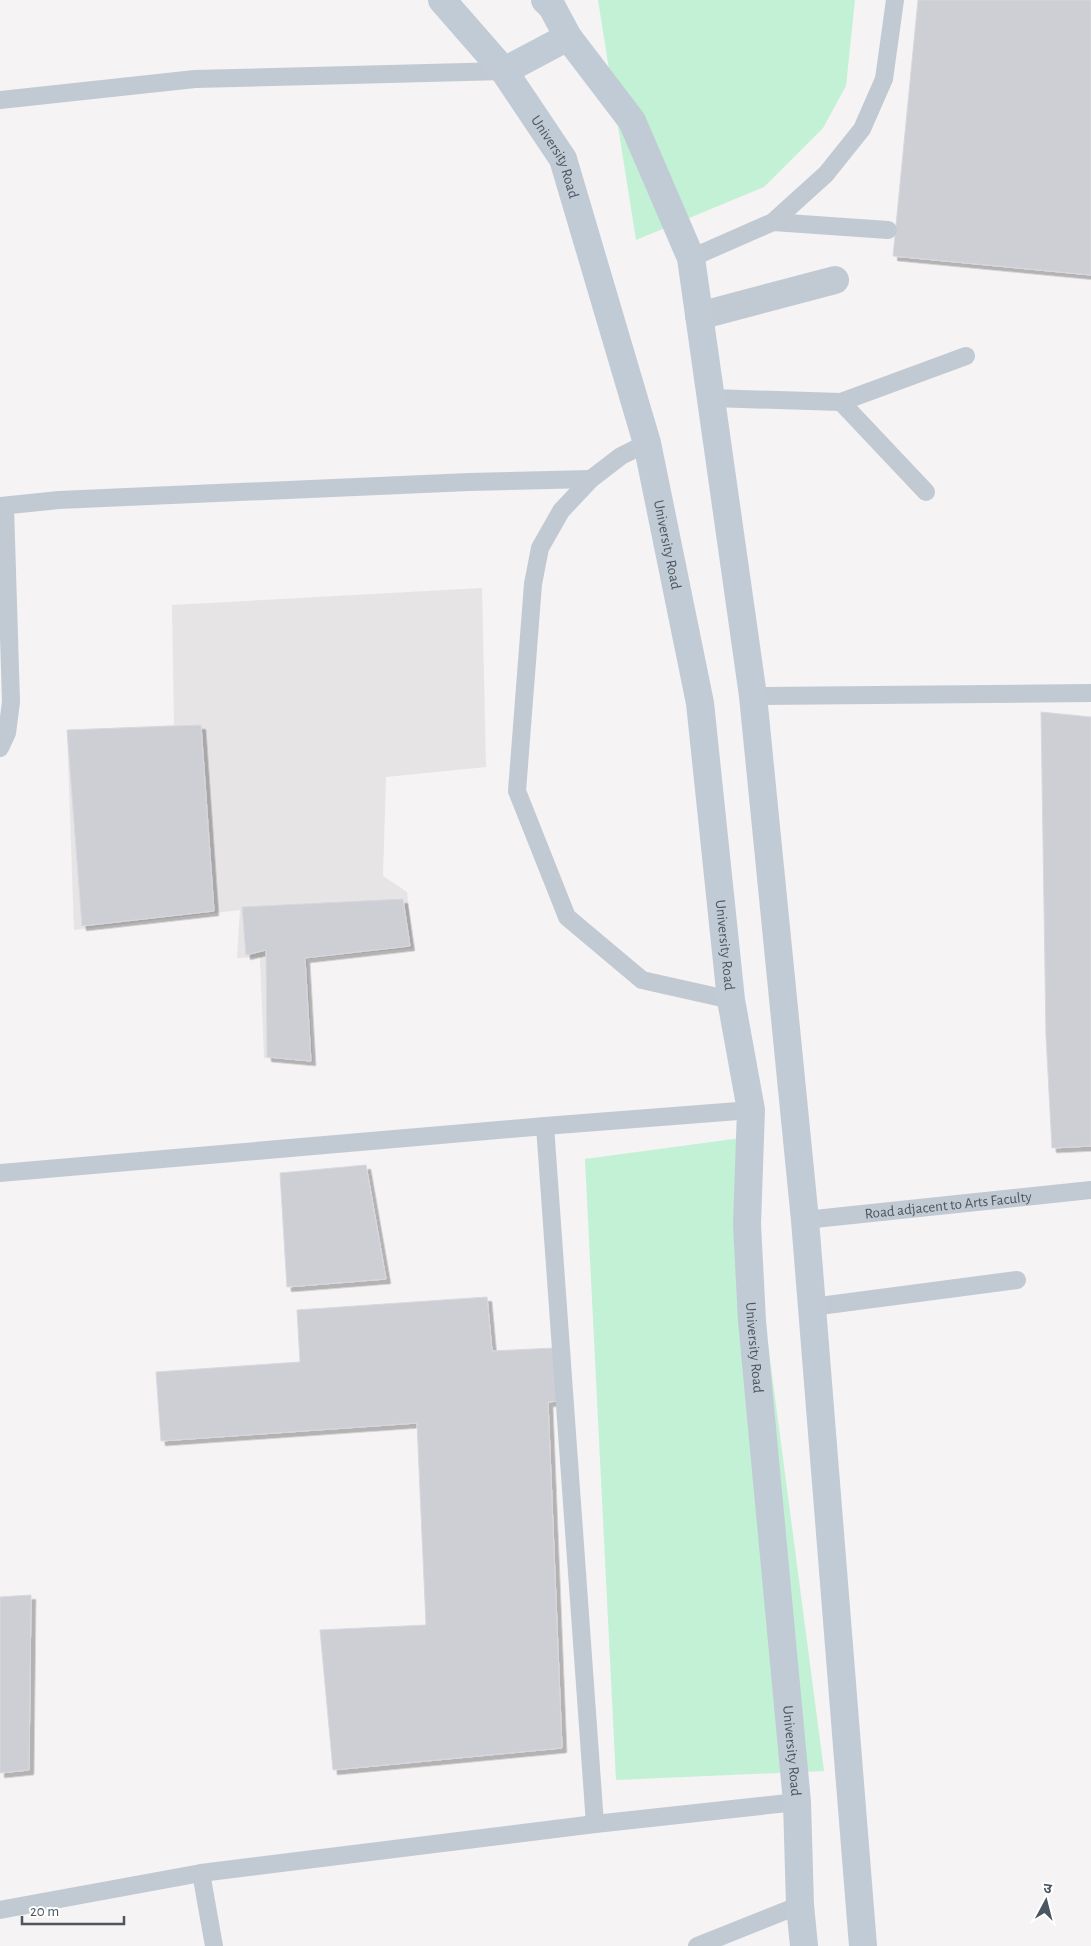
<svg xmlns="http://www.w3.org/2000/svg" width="1091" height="1946" font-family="'Alegreya Sans','Noto Sans Devanagari',sans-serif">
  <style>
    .education { fill: #e6e4e5 }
    .green { fill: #c3f1d5 }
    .building { fill: #cdcfd5; stroke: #d7d9de; filter: url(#shadow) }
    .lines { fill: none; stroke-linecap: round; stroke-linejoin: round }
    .lane { stroke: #c1cad2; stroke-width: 18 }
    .street { stroke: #c1cad2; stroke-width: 28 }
    .secondary { stroke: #c1cbd6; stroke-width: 28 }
    .labels { text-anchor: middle; stroke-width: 5; stroke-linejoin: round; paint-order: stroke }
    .street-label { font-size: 15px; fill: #4a5661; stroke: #fff }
  </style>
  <defs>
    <filter id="shadow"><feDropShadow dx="4.5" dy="4.5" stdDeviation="0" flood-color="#0004"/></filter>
  </defs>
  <rect width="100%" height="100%" fill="#f5f3f3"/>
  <path class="education" d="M482 588 486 767 386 777 383 876 407 892 413 948 307 959 313 1061 264 1058 260 957 237 958 240 910 74 930 67 730 174 725 172 605Z"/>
  <path class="green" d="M598 0H855L846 86 823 128 764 187 636 240Z
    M741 1138 824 1771 616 1780 585 1159Z"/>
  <path class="building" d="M918 0H1091V275L893 256Z
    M1041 712 1091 717V1146L1052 1148 1046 1036Z
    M201 725 214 911 82 926 67 730Z
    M403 899 410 946 305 958 311 1061 267 1057 266 950 246 955 242 907Z
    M366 1165 386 1279 287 1287 280 1173Z
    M487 1297 492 1351 554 1348 559 1401 548 1402 562 1748 333 1770 320 1630 426 1625 417 1423 161 1441 156 1372 300 1362 297 1310Z
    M31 1595 29 1770 0 1773V1597Z"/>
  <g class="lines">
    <g class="lane">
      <path d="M0 100 195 79 504 71"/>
      <path d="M773 222 888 230"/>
      <path d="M691 258 773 222 826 174 862 129 884 79 895 0"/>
      <path d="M711 398 841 402 966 356"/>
      <path d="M841 402 926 492"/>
      <path d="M647 443 621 456 591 479 561 511 540 548 533 584 517 791 567 917 642 980 731 1000"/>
      <path d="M0 506 59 500 469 482 591 479"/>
      <path d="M753 696 1091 693"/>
      <path d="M0 748 7 733 11 702 5 506"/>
      <path d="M545 1126 595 1824"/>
      <path d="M0 1173 545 1126 751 1110"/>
      <path id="s1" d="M805 1220 1091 1190"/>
      <path d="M812 1307 1017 1280"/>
      <path d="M201 1873 214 1946"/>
      <path d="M0 1910 201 1873 595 1824 797 1802"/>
      <path d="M697 1946 800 1905"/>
    </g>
    <path class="street" d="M699 316 835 280"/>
    <g class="secondary">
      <path id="s2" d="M442 0 504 71 563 159 647 443 700 703 731 1000 751 1110 747 1224 752 1321 797 1802 800 1905 804 1946"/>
      <path d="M545 0 552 7 568 37 632 121 691 258 753 696 805 1220 863 1946"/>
      <path d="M504 71 568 37"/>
    </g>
  </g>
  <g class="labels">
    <g class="street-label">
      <text dy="5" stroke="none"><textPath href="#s2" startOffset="195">University Road</textPath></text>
      <text dy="5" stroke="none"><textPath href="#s2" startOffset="600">University Road</textPath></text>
      <text dy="5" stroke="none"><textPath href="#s2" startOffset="1005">University Road</textPath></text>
      <text dy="5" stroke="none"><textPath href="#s1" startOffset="144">Road adjacent to Arts Faculty</textPath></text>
      <text dy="5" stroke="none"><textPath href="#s2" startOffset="1410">University Road</textPath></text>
      <text dy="5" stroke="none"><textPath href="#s2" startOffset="1815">University Road</textPath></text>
    </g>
  </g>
  <g transform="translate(1046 1901) rotate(7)" stroke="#ffffff" stroke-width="4" paint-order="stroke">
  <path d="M0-4L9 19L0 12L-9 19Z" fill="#4a5661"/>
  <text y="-8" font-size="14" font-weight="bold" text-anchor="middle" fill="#4a5661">उ</text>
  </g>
  <path d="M22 1916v8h102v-8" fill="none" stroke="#4a5661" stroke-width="2.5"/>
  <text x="30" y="1916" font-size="15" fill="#4a5661" stroke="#ffffff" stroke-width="4" paint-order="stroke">20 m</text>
</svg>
